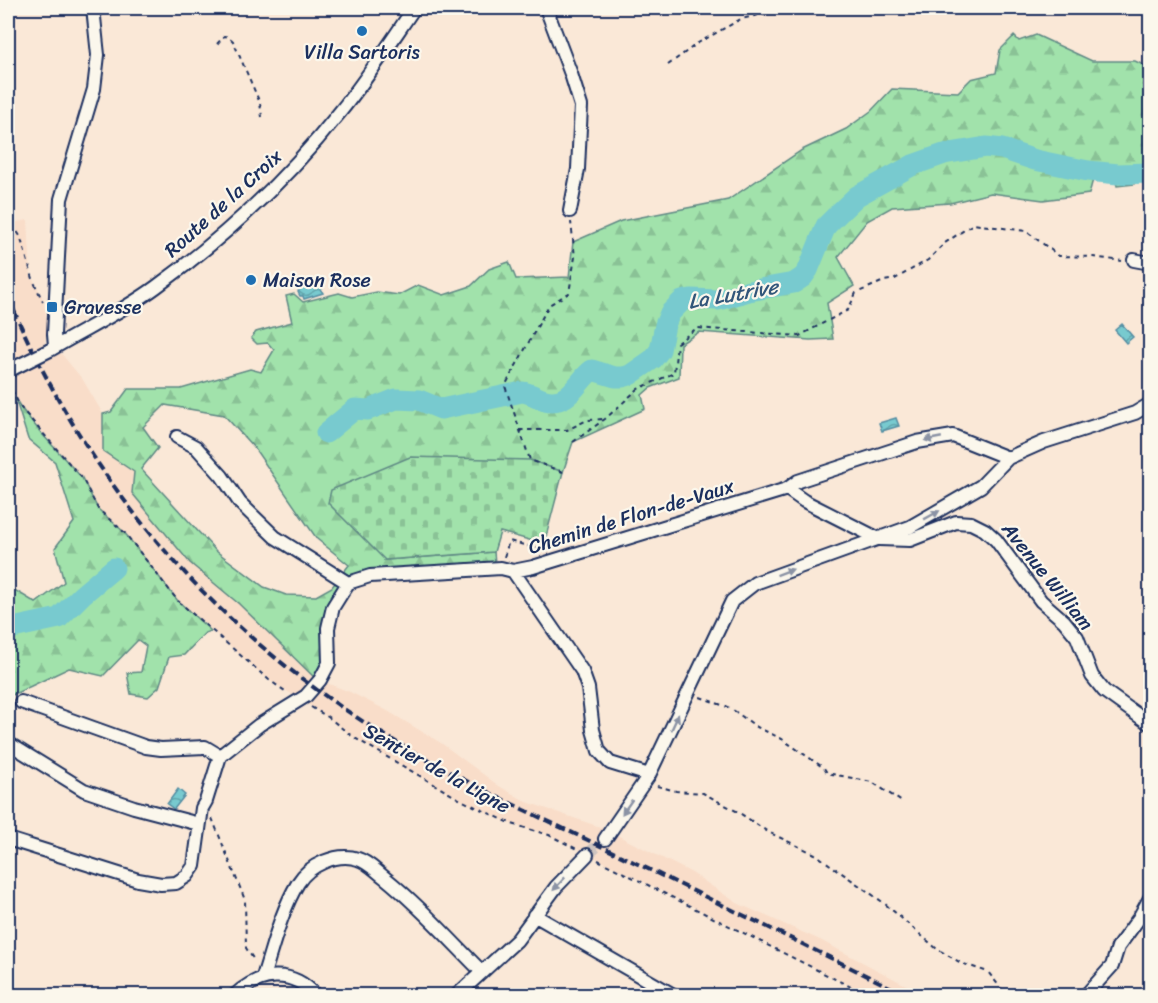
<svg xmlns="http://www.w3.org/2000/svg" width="1158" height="1003" font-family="Sriracha,sans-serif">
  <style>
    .built { fill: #f9ddc9 }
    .forest { fill: url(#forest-firs); stroke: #5e8884; stroke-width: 1.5; fill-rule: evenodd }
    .cemetery { fill: url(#cemetery-stones); stroke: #5e8884; stroke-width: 1.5 }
    .water { fill: url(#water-waves); stroke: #538ca2; stroke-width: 1.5 }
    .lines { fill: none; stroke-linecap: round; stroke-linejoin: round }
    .river { stroke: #78cacf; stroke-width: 21 }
    .minor-tunnel { stroke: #cdc3bf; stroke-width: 12; stroke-dasharray: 12 6; stroke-linecap: butt }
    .minor-casing { stroke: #1b2f5e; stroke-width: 16 }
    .path { stroke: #1b2f5e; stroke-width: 2; stroke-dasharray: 4.5 4.5; stroke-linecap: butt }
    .minor { stroke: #fbf7ec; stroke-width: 12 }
    .rail { stroke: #1b2f5e; stroke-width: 4; stroke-dasharray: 9 4.5; stroke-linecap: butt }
    .minor-bridge-casing { stroke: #1b2f5e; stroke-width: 16; stroke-linecap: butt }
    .minor-bridge { stroke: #fbf7ec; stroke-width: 12 }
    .oneway { fill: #8b93a5 }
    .poi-dot { fill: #1f6fb2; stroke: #fbf7ec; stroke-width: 2 }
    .labels { text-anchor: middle; stroke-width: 4.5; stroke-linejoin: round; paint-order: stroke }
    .poi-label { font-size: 20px; fill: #1b2f5e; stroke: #fbf7ec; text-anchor: start }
    .street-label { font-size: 20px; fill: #1b2f5e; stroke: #fbf7ec }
    .water-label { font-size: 21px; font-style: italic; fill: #32567a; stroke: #fbf7ec }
  </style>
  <defs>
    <pattern id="forest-firs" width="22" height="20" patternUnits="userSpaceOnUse" patternTransform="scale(1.5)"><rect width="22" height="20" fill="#a1e2ab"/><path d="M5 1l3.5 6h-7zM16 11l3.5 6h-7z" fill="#8ac296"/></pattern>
    <pattern id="cemetery-stones" width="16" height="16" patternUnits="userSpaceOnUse" patternTransform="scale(1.5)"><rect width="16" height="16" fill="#a1e2ab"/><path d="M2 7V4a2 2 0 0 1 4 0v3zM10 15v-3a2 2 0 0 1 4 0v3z" fill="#8ac296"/></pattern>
    <pattern id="water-waves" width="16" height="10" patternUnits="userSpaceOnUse" patternTransform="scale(1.5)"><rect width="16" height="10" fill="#78cacf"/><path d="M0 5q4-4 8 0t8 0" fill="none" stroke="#62a4ab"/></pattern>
  </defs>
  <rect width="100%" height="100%" fill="#fae8d7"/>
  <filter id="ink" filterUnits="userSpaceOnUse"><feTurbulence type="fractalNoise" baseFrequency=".0167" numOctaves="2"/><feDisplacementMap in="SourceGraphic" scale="12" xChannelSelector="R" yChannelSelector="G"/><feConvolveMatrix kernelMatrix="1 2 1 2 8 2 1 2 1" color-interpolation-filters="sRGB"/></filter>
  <g filter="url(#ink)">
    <path class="built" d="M8 211 12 223 28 220 31 275 42 296 48 325 44 346 11 360H8Z
      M55 346 83 380 103 414V451L135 472 132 493 190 563 239 604 316 679 350 692 386 710 441 743 499 786 527 802 603 828 692 873 737 903 820 940 925 995H869L550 835 512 824 461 800 353 737 328 717 269 680 178 601 124 532 98 509 82 478 21 408 8 383V377Z"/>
    <path class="forest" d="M1036 35 1092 61H1135L1150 68V170L1136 169 1134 184 1117 186 1113 171 1095 172 1089 194 1043 200 991 193 950 203 892 207 867 221 838 257 854 286 827 303 833 339 810 340 699 332 680 344 679 377 650 388 642 395 645 409 573 442 563 472 530 460 385 560 494 552 495 563 348 583 333 607 328 652 316 679 239 604 190 563 132 493 134 472 103 451V414L111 412 128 389H181L250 369 261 372 274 350 268 343 257 344 251 338 256 332 292 322 286 296 294 294 303 302 339 293 352 297 377 292 399 295 418 285 444 295 471 286 489 269 509 262 516 279 569 277 573 242 621 221 728 200 802 150 846 129 871 111 892 89 958 92 971 79 996 73 1000 50 1014 36 1019 41ZM165 405 224 415 255 449 317 539 349 565 332 587 316 596 286 595 264 587 216 551 141 469 158 448 143 427Z
      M15 398 21 408 42 434 82 478 98 509 124 532 178 601 211 631 205 633 184 655 169 657 159 687 148 697 131 694 127 673 141 672 146 646 138 640 103 676 69 668 8 697V586L36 603 64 582 55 548 74 522 55 462 28 439Z"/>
    <path class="cemetery" d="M410 457 530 460 563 472 544 544 500 532 494 552 385 560 328 503 331 490Z"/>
    <path class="water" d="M318 280 319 283 324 285 321 290 323 293 304 299 303 296H300L298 292 300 287Z
      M1122 324 1133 337 1126 343 1115 330Z
      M896 418 899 426 882 431 879 423Z
      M178 789 185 795 174 809 167 804Z"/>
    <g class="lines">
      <path class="river" d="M326 433 355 409 368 410 396 399 419 400 441 409 522 392C531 393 537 398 545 400 570 406 577 381 592 370L615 377H623L630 375 653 359 660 350 665 325 670 313 682 301 691 299 719 300 749 291 794 283 803 277 808 270 826 226 840 212 857 196 913 165 944 154 986 147 1002 149 1035 160 1088 171 1118 174 1150 173
        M8 629 59 618 82 595 114 568"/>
      <path class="minor-tunnel" d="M587 855 605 839"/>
      <g class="minor-casing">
        <path id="minor" d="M546 8 571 74 581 106 578 169 570 211
          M1134 260 1150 263
          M55 346 54 334 61 199 94 89 98 55 93 8
          M50 350C85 329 122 312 156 287 225 237 287 179 340 112 367 79 390 43 414 8
          M177 437 196 447 222 476 240 503 275 537 348 583
          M787 489 804 501 879 539 910 540 956 522 971 523 985 530 996 540 1041 601 1064 621 1077 637 1092 676 1104 691 1150 724
          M513 571 582 671 588 688 593 730 599 751 610 763 649 775
          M21 702 146 747 161 749 205 747 220 756
          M8 743 84 790 134 807 199 824
          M8 839 138 880 161 884 176 883 187 876 194 866 202 808 206 801 220 756 259 725 306 696 320 680 329 663 328 628 333 607 348 583 370 576 501 568 513 571 533 567 787 489 798 481 917 442 953 436 1008 458
          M605 839 649 775 732 601 755 583 910 527 981 486 1008 458 1044 442 1135 413 1150 404
          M534 915 675 996
          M263 977C273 946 281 911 298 883 309 865 337 852 358 859 368 862 375 870 384 877 419 905 450 940 482 972
          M234 996C259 972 292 968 316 996
          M456 996 517 940 556 887 587 855
          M1085 996 1112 966 1118 947 1139 918 1150 898"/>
      </g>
      <path class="path" d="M217 44 224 36 229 37 233 41 260 103 262 117
        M668 65 698 43 741 19 791 8
        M8 207 13 225 20 236 34 282 43 302
        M8 382 21 408 82 478 98 509 124 532 178 601 269 680 288 693
        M519 430H567L587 420 604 419
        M573 442 605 419 638 389 674 373 677 343 697 328 799 336 848 310 856 293 884 281 895 279 928 260 945 243 973 224 1026 231 1059 256 1093 257 1122 261
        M563 472 530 460 505 386 549 305 569 293 575 257 571 222
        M504 557 509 541 543 550
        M700 697 730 708 757 727 782 739 824 768 827 773 872 782 902 802
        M311 707 328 717 353 737 461 800 512 824 549 835 577 849
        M657 786 676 791 703 793 738 812 768 832 815 854 884 903 937 949 961 963 988 972 1007 996
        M212 818 245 900 246 948 254 960
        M598 860 869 996"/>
      <use href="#minor" class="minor"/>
      <path class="rail" d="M8 297C88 484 211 629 386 736 458 780 535 815 611 851 710 899 809 947 908 996"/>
      <g class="minor-bridge-casing">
        <path id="minor-bridge" d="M8 371 50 350"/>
      </g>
      <use href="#minor-bridge" class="minor-bridge"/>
    </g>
    <defs><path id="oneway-solid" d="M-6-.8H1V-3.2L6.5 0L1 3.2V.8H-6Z" transform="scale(1.5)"/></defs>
    <g class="oneway">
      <use href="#oneway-solid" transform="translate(933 439) rotate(169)"/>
      <use href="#oneway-solid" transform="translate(932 515) rotate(-29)"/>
      <use href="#oneway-solid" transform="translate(785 572) rotate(-20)"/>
      <use href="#oneway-solid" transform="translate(675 722) rotate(-65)"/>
      <use href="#oneway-solid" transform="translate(627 807) rotate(125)"/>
      <use href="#oneway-solid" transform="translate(559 884) rotate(133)"/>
    </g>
  </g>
  <g class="poi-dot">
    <circle cx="362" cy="31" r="6"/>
    <circle cx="251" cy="280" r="6"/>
    <rect x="46" y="301" width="12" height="12" rx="3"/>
  </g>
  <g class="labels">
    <g class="poi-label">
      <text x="362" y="59" text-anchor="middle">Villa Sartoris</text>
      <text x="263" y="287">Maison Rose</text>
      <text x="64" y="314">Gravesse</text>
    </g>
    <g class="street-label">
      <text transform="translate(223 203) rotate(-42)" y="7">Route de la Croix</text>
      <text transform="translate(631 516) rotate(-17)" y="7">Chemin de Flon-de-Vaux</text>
      <text transform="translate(1048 576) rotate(51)" y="7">Avenue William</text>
      <text transform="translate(437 768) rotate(29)" y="7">Sentier de la Ligne</text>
    </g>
    <g class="water-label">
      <text transform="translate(733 294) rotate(-10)" y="7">La Lutrive</text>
    </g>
  </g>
  <rect width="1158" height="1003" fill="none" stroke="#fbf7ec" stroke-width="30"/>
  <rect x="15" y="15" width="1128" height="973" fill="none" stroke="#1b2f5e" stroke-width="2" filter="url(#ink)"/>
</svg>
